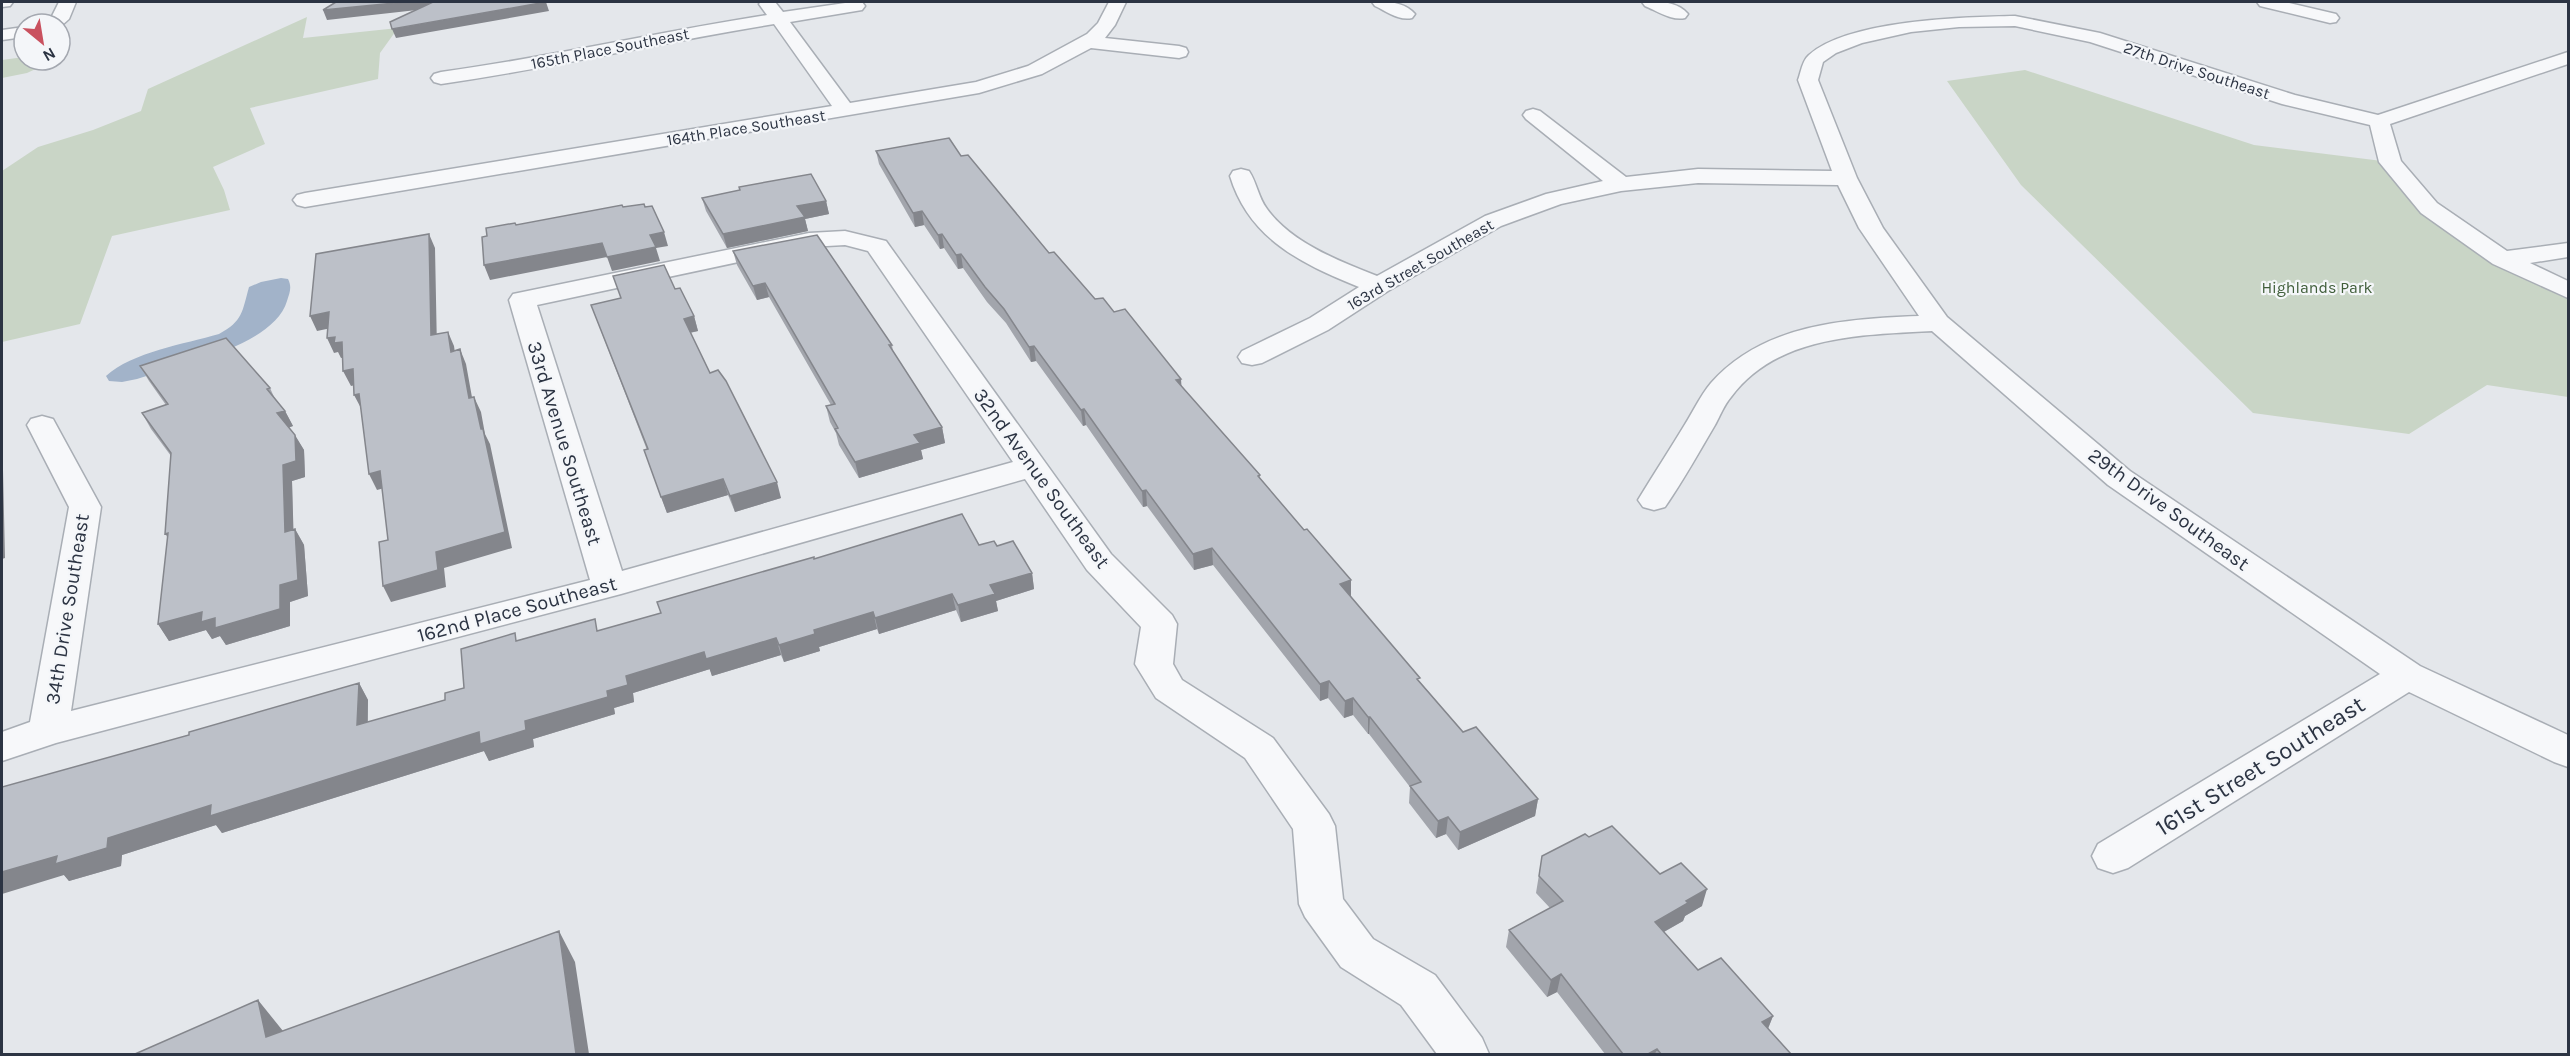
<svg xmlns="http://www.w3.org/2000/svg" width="2570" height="1056" font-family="Karla,sans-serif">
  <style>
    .green { fill: #c9d5c6 }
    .water { fill: #a2b3c9 }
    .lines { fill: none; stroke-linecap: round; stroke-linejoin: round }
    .minor-casing { stroke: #a9aeb5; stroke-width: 3 }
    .minor { fill: #f7f8fa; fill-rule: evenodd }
    .wall { fill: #a2a5ac }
    .shaded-wall { fill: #84868c }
    .building { fill: #bcc0c8; stroke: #84868c; stroke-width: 1.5 }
    .labels { text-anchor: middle; stroke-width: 4.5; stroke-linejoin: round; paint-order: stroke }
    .far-street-label { font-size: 16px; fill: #2c3443; stroke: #f4f6f9 }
    .far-park-label { font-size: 16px; fill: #405e3a; stroke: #f4f6f9 }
    .street-label { font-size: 20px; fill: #2c3443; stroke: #f4f6f9 }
    .near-street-label { font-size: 24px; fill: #2c3443; stroke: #f4f6f9 }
  </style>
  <rect width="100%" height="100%" fill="#e4e7eb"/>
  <path class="green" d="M307 17 303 38 398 28 380 53 378 79 250 108 265 144 213 167 224 190 230 210 112 236 80 324 2 342V171L38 147 93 130 141 111 148 89Z
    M24 57V60H55L27 73 2 78V60Z
    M2025 70 2254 145 2390 162 2502 259 2568 290V397L2487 385 2409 434 2253 413 2021 185 1947 81Z"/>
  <path class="water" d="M281 278 288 279C292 287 290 292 287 301 274 346 178 365 137 379L122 382 109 381 106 376C132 352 185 344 219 334 243 321 242 312 249 287L261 282Z"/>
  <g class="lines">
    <g class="minor-casing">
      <path id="minor" d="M2 2H13L10 6 2 7Z
        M59 2H76L69 19 60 27V24H43L52 16Z
        M761 2H775L783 12 852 2H862L865 6 862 10 790 22 850 103 976 82 1028 66 1087 34 1098 23 1109 2H1126L1115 25 1105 38 1179 46 1186 48 1188 52 1186 56 1179 58 1091 48 1042 74 979 93 305 207 297 205 293 200 297 195 305 193 832 106 774 24C662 42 553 68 441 84L434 82 431 78 434 74 441 72C550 57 658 32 767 15L759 4Z
        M1372 2C1387 1 1405 2 1415 14L1412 18C1399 21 1386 11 1375 6Z
        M1642 2C1657 1 1677 1 1688 14L1685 18C1672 21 1657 11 1645 6Z
        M2257 2H2285L2336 14 2339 18 2336 22 2330 23 2260 6Z
        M2015 16 2100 33 2295 95 2378 115 2568 52V64L2390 124 2401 161 2437 203 2507 251 2568 243V257L2530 263 2568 281V298L2493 264 2421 213 2379 162 2370 125 2282 104 2090 42 2015 26 1959 27 1911 32 1862 43 1836 53 1823 62 1818 80 1857 178 1883 228 1947 317 2130 471 2420 666 2568 735V767L2554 762 2409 692 2128 868 2113 873 2098 868 2092 856 2098 844 2380 674 2108 485 1932 331C1861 335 1777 335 1731 397 1724 405 1720 416 1715 425 1699 452 1683 481 1665 507L1654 510 1643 507 1638 500C1653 475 1669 451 1684 426 1693 412 1700 396 1711 383 1763 324 1845 319 1919 316L1859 228 1838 185 1698 183 1621 191 1561 204 1501 226 1388 291 1328 330 1262 363 1252 365 1242 363 1238 357 1242 351 1310 318 1359 287C1302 264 1249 239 1230 176L1233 171 1241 169 1249 171C1257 183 1258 197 1267 209 1292 243 1339 261 1377 276L1485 216 1546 194 1603 181 1526 119 1523 115 1526 111 1533 109 1540 111 1626 177 1698 169 1832 171 1798 80C1801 72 1802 61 1809 55 1848 20 1963 17 2015 16Z
        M24 27V37L2 40V30Z
        M845 231 886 241 1111 554 1172 615 1177 624 1173 664 1182 680 1273 738 1329 814 1335 826 1343 899 1373 939 1435 975 1482 1038 1489 1054H1437L1401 1005 1341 967 1305 917 1299 904 1293 829 1245 758 1156 698 1135 664 1141 627 1087 570 1025 479 621 594 56 743 2 761V732L30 722 69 507 27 425 31 419 42 416 53 419 101 507 71 711 590 580 509 300 513 294 809 233ZM845 245 868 251 1013 462 622 571 537 305 809 247Z"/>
    </g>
    <use href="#minor" class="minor"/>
  </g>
  <path class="wall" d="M876 151 961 156 1049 253 1095 299 1114 312 1181 386 1260 475V479L1351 597 1420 682 1463 732 1538 799 1535 816 1458 850 1446 834 1436 838 1409 803 1410 787 1369 734H1368L1353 715 1344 718 1328 698 1320 701 1213 565 1194 570 1147 506 1143 507 1086 425 1083 426 1036 361 1031 362 1006 323 987 302 963 268 958 269 944 248 940 249 924 225 915 227 879 164Z
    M739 187 826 201 829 214 805 219 808 231 727 248 706 211 702 198 740 190Z
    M733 251 892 345 893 352 942 427 945 443 921 450 923 459 859 478 839 445 836 433 830 422 826 406 831 405 769 297 757 300 737 265Z
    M675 289 694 316 698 331 690 333 710 373 781 498 735 512 728 495 667 513 644 450H647L591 305 621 298Z
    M140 366 270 388 275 399 285 411 293 426 289 427 304 450 305 477 292 481 293 530 295 529 304 545 308 596 290 602V626L226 645 220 636 212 639 206 630 169 641 158 624 168 538 165 534 171 456 151 429 142 413 166 405 149 381Z
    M979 545 997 546 1032 573 1034 589 996 601 998 611 961 622 956 610 879 634 877 629 819 647 820 651 784 662 781 655 712 676 710 669 633 693 634 702 614 708 615 714 533 739 534 747 489 761 484 751 222 833 216 825 122 855 121 866 69 881 64 875 189 735 359 683 368 700V722L445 700 464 688 518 641 600 631 661 613 814 559Z
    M1589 837 1660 874 1702 906 1685 916 1683 921 1664 932 1698 970 1773 1016 1768 1029 1791 1054H1605L1557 992 1547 997 1506 947 1509 930 1550 908 1536 893 1542 856Z"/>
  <path class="shaded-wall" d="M405 2H442L444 7 327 20 323 10Z
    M546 2 549 11 396 38 392 29Z
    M826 201 829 214 805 219 808 231 727 248 723 234 797 206Z
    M922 211 924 225 915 227 913 213Z
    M664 232 668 246 656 248 660 261 612 271 607 257 650 235Z
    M429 234 435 248 437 350 431 335Z
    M942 234 944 248 940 249 938 235Z
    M602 243 607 257 490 280 484 265Z
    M961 254 963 268 958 269 956 255Z
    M765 283 769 297 757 300 753 286Z
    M329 312 336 327 317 331 310 316Z
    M694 316 698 331 688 333 684 319Z
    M448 332 454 346 457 367 451 352Z
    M335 337 342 342 349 357 341 358 338 352 334 353 327 338Z
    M1034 346 1036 361 1031 362 1029 347Z
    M460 349 466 364 475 414 469 398Z
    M353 369 360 384 351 386 343 371Z
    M1181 379 1182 394 1176 380Z
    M359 394 362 410 354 395Z
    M474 397 481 412 485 434 490 444 512 548 444 568 446 587 391 602 383 586 436 552 481 429Z
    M1084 409 1086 425 1083 426 1081 410Z
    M285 411 293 426 285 429 277 413Z
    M942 427 945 443 921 450 923 459 859 478 855 462 914 435Z
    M295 435 304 450 305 477 292 481 294 548 285 532 283 465Z
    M2 467 3 470 5 558 2 559Z
    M380 471 388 487 377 490 369 474Z
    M723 479 728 495 667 513 661 497Z
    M777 482 781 498 735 512 730 496Z
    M1146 490 1147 506 1143 507 1142 491Z
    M295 529 304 545 308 596 290 602V626L226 645 220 636 212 639 206 630 169 641 158 624 202 612 280 585Z
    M1212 548 1213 565 1194 570 1193 554Z
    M1032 573 1034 589 996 601 998 611 961 622 958 605 990 585Z
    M1351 580V597L1340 584Z
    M952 594 956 610 879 634 875 618Z
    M873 612 877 629 819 647 820 651 784 662 779 645 814 630Z
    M776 638 781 655 712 676 706 659Z
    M704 652 710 669 633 693 634 702 614 708 615 714 533 739 534 747 489 761 484 751 222 833 216 825 122 855 121 866 69 881 64 875 2 894V872L211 805 479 732 525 721 607 691 626 676Z
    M1329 681 1328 698 1320 701V684Z
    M359 683 368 700 367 742 357 725Z
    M1353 698V715L1344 718 1345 701Z
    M1368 717H1370L1369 734H1368Z
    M1538 799 1535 816 1458 850 1460 832Z
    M1448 817 1446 834 1436 838 1438 821Z
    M1707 889 1702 906 1685 916 1683 921 1651 939 1655 922 1686 901Z
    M559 931 575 962 589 1054H576Z
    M1561 974 1557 992 1547 997 1551 980Z
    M258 1000 283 1031 266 1037Z
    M1773 1016 1766 1033 1762 1022Z
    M1657 1049 1655 1054H1648Z"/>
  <path class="building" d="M336 2H405L323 10Z
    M433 2H546L392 29 390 22Z
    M949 138 961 156 968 155 1049 253 1054 252 1095 299 1103 298 1114 312 1125 309 1181 379 1176 380 1260 475 1258 476 1304 530 1307 529 1351 580 1340 584 1420 678 1417 679 1463 732 1476 727 1538 799 1460 832 1448 817 1438 821 1410 786 1421 782 1370 717H1368L1353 698 1345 701 1329 681 1320 684 1212 548 1193 554 1146 490 1142 491 1084 409 1081 410 1034 346 1029 347 1004 309 985 287 961 254 956 255 942 234 938 235 922 211 913 213 876 151Z
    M811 174 826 201 797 206 805 217 723 234 702 198 740 190 739 187Z
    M644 204 645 207 652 206 664 232 650 235 656 247 607 257 602 243 484 265 482 237 487 236 486 228 515 223 516 225 622 205 623 207Z
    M429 234 431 335 448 332 451 352 460 349 469 398 474 397 481 429H483L505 532 436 552 438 570 383 586 379 542 388 540 380 471 369 474 359 394 354 395 353 369 343 371 342 342 334 343 335 337 327 338 329 312 310 316 316 254Z
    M817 235 892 345H889L942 427 914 435 920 443 855 462 835 429 838 428 826 406 835 404 765 283 753 286 733 251Z
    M664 265 675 289 680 288 694 316 684 319 710 373 718 370 726 381 777 482 730 496 723 479 661 497 644 450 648 449 591 305 621 298 613 276Z
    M226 338 270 388 267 389 285 411 277 413 295 435 296 461 283 465 285 532 295 529 298 580 280 585V609L215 628V618L201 622 202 612 158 624 168 533 165 534 171 453 142 413 168 404 140 366Z
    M962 514 979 545 994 541 997 546 1013 541 1032 573 990 585 995 594 958 605 952 594 875 618 873 612 814 630 815 634 779 645 776 638 706 659 704 652 626 676 628 685 607 691 608 697 525 721 526 730 480 744 479 732 210 816 211 805 108 838 107 848 55 864 57 856 2 872V787L189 735V732L359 683 357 725 445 700V693L464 688 461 649 515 633 516 641 595 619 597 631 661 613 657 602 814 557V559Z
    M1612 826 1660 874 1681 863 1707 889 1686 901 1688 903 1655 922 1698 970 1721 958 1773 1016 1762 1022 1791 1054H1661L1657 1049 1648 1054H1623L1561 974 1551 980 1509 930 1563 901 1539 876 1542 856 1585 834 1589 837Z
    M559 931 576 1054H135L258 1000 266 1037Z"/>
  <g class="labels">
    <g class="far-street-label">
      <text transform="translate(610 48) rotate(-11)" y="6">165th Place Southeast</text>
      <text transform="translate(2197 70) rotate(18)" y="6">27th Drive Southeast</text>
      <text transform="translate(746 127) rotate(-9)" y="6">164th Place Southeast</text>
      <text transform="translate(1420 264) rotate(-30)" y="6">163rd Street Southeast</text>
    </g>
    <g class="far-park-label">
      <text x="2317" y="293">Highlands Park</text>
    </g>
    <g class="street-label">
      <text transform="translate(565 443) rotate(73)" y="7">33rd Avenue Southeast</text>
      <text transform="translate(1042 478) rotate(54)" y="7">32nd Avenue Southeast</text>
      <text transform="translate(2169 509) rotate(36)" y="7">29th Drive Southeast</text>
      <text transform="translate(67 609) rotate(-81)" y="7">34th Drive Southeast</text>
      <text transform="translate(517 609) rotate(-15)" y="7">162nd Place Southeast</text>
    </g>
    <g class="near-street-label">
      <text transform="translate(2260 766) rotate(-32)" y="8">161st Street Southeast</text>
    </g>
  </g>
  <rect width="2570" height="1056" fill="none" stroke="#2c3443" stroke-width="6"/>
  <g transform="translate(42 42) rotate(150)"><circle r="28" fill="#f4f6f9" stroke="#a4a8b0" stroke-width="1.5"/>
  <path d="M0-4.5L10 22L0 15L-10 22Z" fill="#c9515f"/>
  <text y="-9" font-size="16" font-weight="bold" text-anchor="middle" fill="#2c3443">N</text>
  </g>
</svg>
